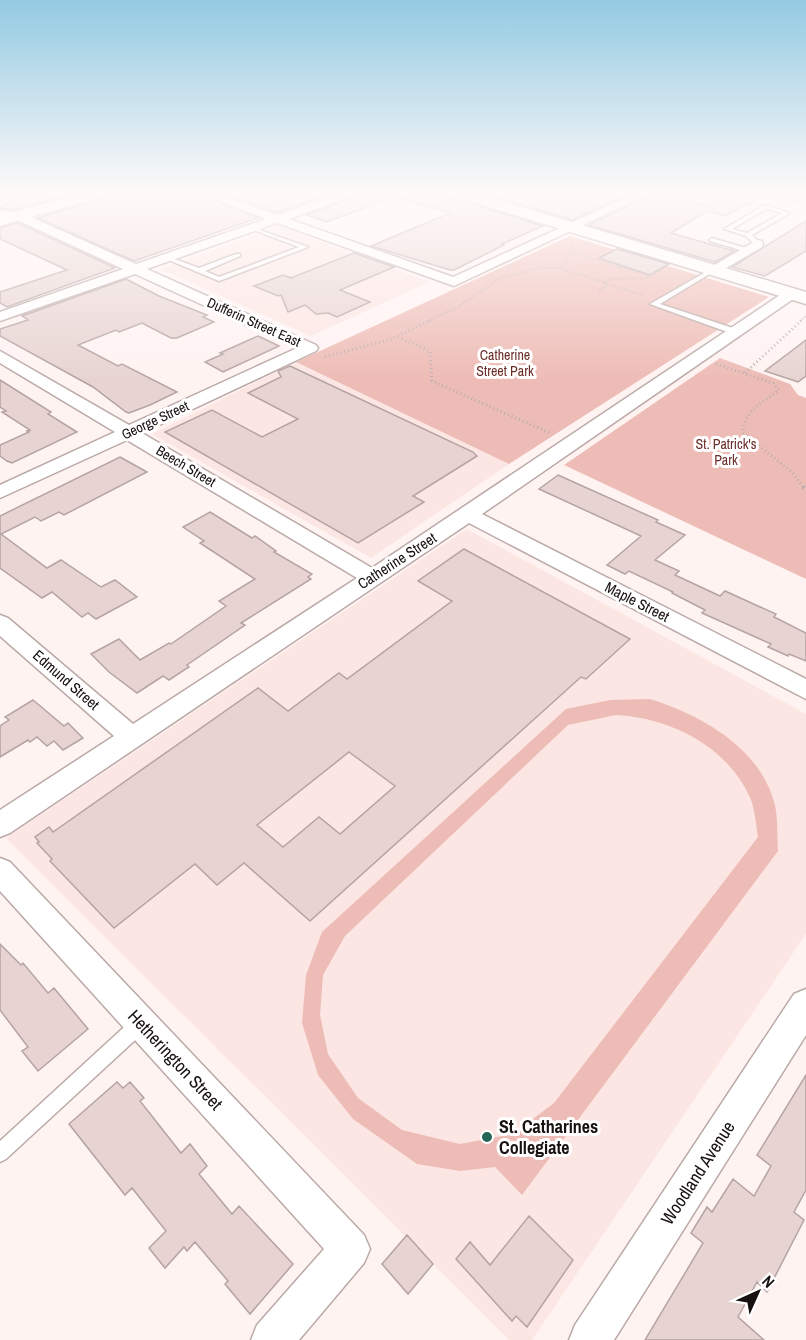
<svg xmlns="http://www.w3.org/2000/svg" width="806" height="1340" font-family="'Archivo Narrow',sans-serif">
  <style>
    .built { fill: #fce6e3 }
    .green { fill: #eebcb6; fill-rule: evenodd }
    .building { fill: #e7d4d2; stroke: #b5a3a1; stroke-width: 1.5; fill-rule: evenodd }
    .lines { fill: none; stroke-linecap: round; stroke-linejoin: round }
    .lane-casing { stroke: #baa9a6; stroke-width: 3 }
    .street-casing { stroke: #baa9a6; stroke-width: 3 }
    .secondary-casing { stroke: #baa9a6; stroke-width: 3 }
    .path-far2 { stroke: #b9afae; stroke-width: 2; stroke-dasharray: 1 2; stroke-linecap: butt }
    .path-far1 { stroke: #b9afae; stroke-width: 3; stroke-dasharray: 1 3; stroke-linecap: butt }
    .path { stroke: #b9afae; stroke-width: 4; stroke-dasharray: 1.5 4; stroke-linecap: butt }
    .lane { fill: #fff; fill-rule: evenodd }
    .street { fill: #fff; fill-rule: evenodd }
    .secondary { fill: #fff; fill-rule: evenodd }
    .poi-dot { fill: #246656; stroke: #fff; stroke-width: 2 }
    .labels { text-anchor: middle; stroke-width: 6; stroke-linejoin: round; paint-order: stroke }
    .far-street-label { font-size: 14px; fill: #171110; stroke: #fff }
    .far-park-label { font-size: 14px; fill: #6a2d28; stroke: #fff }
    .street-label { font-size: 15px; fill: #171110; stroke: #fff }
    .near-street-label { font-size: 18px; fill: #171110; stroke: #fff }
    .near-poi-label { font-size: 18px; font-weight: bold; fill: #171110; stroke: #fff; text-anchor: start }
  </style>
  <rect width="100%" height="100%" fill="#fff3f2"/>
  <path class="built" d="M279 226 429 282 311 336 161 269Z
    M296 362 509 464 371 558 152 434Z
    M467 529 806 714V934L532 1340H509L6 838Z"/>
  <path class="green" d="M570 236 769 297 509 464 296 362Z
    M720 358 790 384 798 395 806 398V579L564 465Z
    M650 699C701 715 761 748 775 805 778 819 777 836 778 851L522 1195 495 1167 460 1171 417 1164 353 1119 318 1075 302 1023 306 975 322 932 566 709 610 700ZM616 715C671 718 729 747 751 800 755 811 756 825 758 837L554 1103 513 1134 460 1144 402 1130 358 1098 328 1054 320 1015 323 975 345 936 568 725Z"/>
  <path class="building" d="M34 192H79L14 210 0 208Z
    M112 192H194L258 218 134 261 38 218 109 197Z
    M218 192H337L276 212Z
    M361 192H445L448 197 543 226 502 244 504 245 454 270H450L371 246 450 213 396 197 326 222 307 215 358 196Z
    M478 192H633L572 220Z
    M655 192 688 198 692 202 704 205 731 192 768 193 725 216 708 211 671 233 734 251 715 262 589 225Z
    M806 221V251L765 276 732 267Z
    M18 223 115 268 7 307 0 303V292L67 270 0 239V228Z
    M617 249 669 264 650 275 599 258Z
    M354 253 394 267 340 290 370 302 337 317 328 313 316 314 305 305 288 312 281 295 278 296 254 286 283 275 291 278Z
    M126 279 159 296 207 315 203 317 214 322 177 338H171L142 323 119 332 116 330 78 345 118 366 122 364 177 392 150 405 129 413 126 412 93 387 0 336V329L28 320 22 316Z
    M258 336 279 346 223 372 205 362 223 354 220 353Z
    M806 340V376L798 382 765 371Z
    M290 366 473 452 477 456 413 496 424 502 358 543 165 432 212 410 262 437 298 419 248 393 281 377 278 371Z
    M0 380 51 412 48 414 77 432 12 463 7 461 0 456V445L29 432 27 431 30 430 2 412 6 411 0 407Z
    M120 457 147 472 64 515 59 512 41 521 35 517 1 534 47 568 61 560 101 587 115 580 137 597 96 619 88 613 82 617 52 592 42 598 0 568V516Z
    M558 475 658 520 656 522 685 535 655 560 679 571 675 575 720 596 725 591 758 606 776 614 774 617 806 633V661L789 654 788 656 768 647 771 644 702 613 705 610 672 593 673 592 629 571 625 574 607 565 641 536 539 489Z
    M210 512 252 538 255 536 276 551 274 552 312 574 308 577 311 579 241 623 245 625 187 665 189 667 169 680 163 676 137 693 109 672 91 654 119 639 140 660 169 643 171 644 226 606 219 601 255 579 200 543 204 541 183 527Z
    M464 549 630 639 586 679 581 677 310 921 244 863 217 885 195 864 114 928 50 861 52 859 37 843 39 842 35 837 49 827 53 832 258 688 288 711 339 673 347 679 452 601 418 581ZM349 752 395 786 340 834 319 817 283 847 257 825Z
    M33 700 64 726 68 723 83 738 63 750 54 741 47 746 37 737 30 742 28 740 0 757V726L9 720 5 717Z
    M0 944 21 965 23 963 48 993 54 988 88 1029 38 1071 22 1051 28 1047 0 1010Z
    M806 1075V1190L794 1212 804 1220 767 1292 757 1282 738 1317 764 1340H645L703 1243 691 1233 707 1207 712 1212 733 1179 754 1196 771 1166 757 1155Z
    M117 1082 123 1088 130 1082 144 1098 140 1101 181 1153 190 1144 207 1166 199 1174 232 1214 239 1206 293 1264 250 1314 225 1284 228 1281 195 1242 187 1251 184 1247 165 1268 149 1248 166 1231 132 1188 125 1195 69 1124Z
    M529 1216 573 1260 527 1327 516 1316 512 1321 456 1259 470 1242 490 1265Z
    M407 1235 433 1264 408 1294 382 1264Z"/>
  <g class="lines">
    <g class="lane-casing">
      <path id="lane" d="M765 205 790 213 752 235 759 243V245H755L746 236 724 229ZM766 209 782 213 747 233 732 229Z
        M251 227 308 247 219 281 164 258 169 257 199 268 236 254H240V256L205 271 219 277 299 247 251 229Z
        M712 238 749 249 750 250 747 252 710 241 709 240Z
        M711 269 716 270 660 304 739 330V334H733L650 304Z
        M140 1016 146 1018 148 1024 146 1030 6 1159 0 1162V1141L134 1018Z"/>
    </g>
    <g class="street-casing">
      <path id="street" d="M196 192H212L277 215 343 192H359L357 194 289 219 453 277 638 192H653L454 286 277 223 147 269 316 345 318 348 316 351 142 433 372 568 786 291H796L798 294 796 297 482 514 806 679V699L469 523 10 833 0 837V810L114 736 0 636V615L8 618 133 724 357 578 127 440 0 498V485L115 432 0 363V351L129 425 297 348 135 274 0 321V312L123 269 15 219 0 218V210L22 213 136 264 266 219Z
        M770 192H806V197L796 201Z
        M757 240 762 241 763 244 762 247 718 273 713 274 706 270Z
        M0 858 10 862 364 1235 370 1249 364 1263 299 1340H251L257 1325 324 1249 0 891Z
        M806 989V1035L614 1340H569L575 1325 794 994Z"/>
    </g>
    <g class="secondary-casing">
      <path id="secondary" d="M86 192H110L108 195 0 226V216Z
        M447 192H471L806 292V304L449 195Z"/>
    </g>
    <path class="path-far2" d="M570 252 650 276
      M561 268 570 255 572 242
      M603 283 610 279 646 278 661 270
      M599 291 607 285
      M428 321 456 308 500 278 538 268H561L644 296
      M800 321 806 316"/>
    <path class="path-far1" d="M398 337 430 351 432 381 552 434
      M325 357 391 339 431 320
      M716 364 773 383 779 390C763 402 743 411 743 433L792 472 804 488
      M745 373 802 320"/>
    <path class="path" d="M803 487 806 490"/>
    <use href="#lane" class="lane"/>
    <use href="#street" class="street"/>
    <use href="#secondary" class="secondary"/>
  </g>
  <linearGradient id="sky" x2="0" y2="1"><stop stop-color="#93cae2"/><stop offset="0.51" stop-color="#fffaf9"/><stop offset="1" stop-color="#fffaf9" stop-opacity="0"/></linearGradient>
  <rect width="806" height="379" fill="url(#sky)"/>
  <circle class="poi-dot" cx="487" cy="1137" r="6"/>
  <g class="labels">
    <g class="far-street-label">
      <text transform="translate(254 322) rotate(24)" y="5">Dufferin Street East</text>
      <text transform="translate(155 420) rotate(-25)" y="5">George Street</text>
      <text transform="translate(186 466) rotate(31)" y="5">Beech Street</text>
    </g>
    <g class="far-park-label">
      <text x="505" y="360">Catherine<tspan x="505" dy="16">Street Park</tspan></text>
      <text x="726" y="449">St. Patrick's<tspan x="726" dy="16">Park</tspan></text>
    </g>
    <g class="street-label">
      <text transform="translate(397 561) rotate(-33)" y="5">Catherine Street</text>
      <text transform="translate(637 602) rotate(27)" y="5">Maple Street</text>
      <text transform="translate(66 680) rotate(41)" y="5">Edmund Street</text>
    </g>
    <g class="near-street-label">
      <text transform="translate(175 1060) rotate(47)" y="6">Hetherington Street</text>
      <text transform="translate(698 1173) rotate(-57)" y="6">Woodland Avenue</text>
    </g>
    <g class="near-poi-label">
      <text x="499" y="1133">St. Catharines<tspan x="499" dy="21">Collegiate</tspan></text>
    </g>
  </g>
  <g transform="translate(758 1292) rotate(45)" stroke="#ffffff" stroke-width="4.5" paint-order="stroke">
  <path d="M0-4.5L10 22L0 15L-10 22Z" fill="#171110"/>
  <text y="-9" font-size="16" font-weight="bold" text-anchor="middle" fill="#171110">N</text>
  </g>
</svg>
